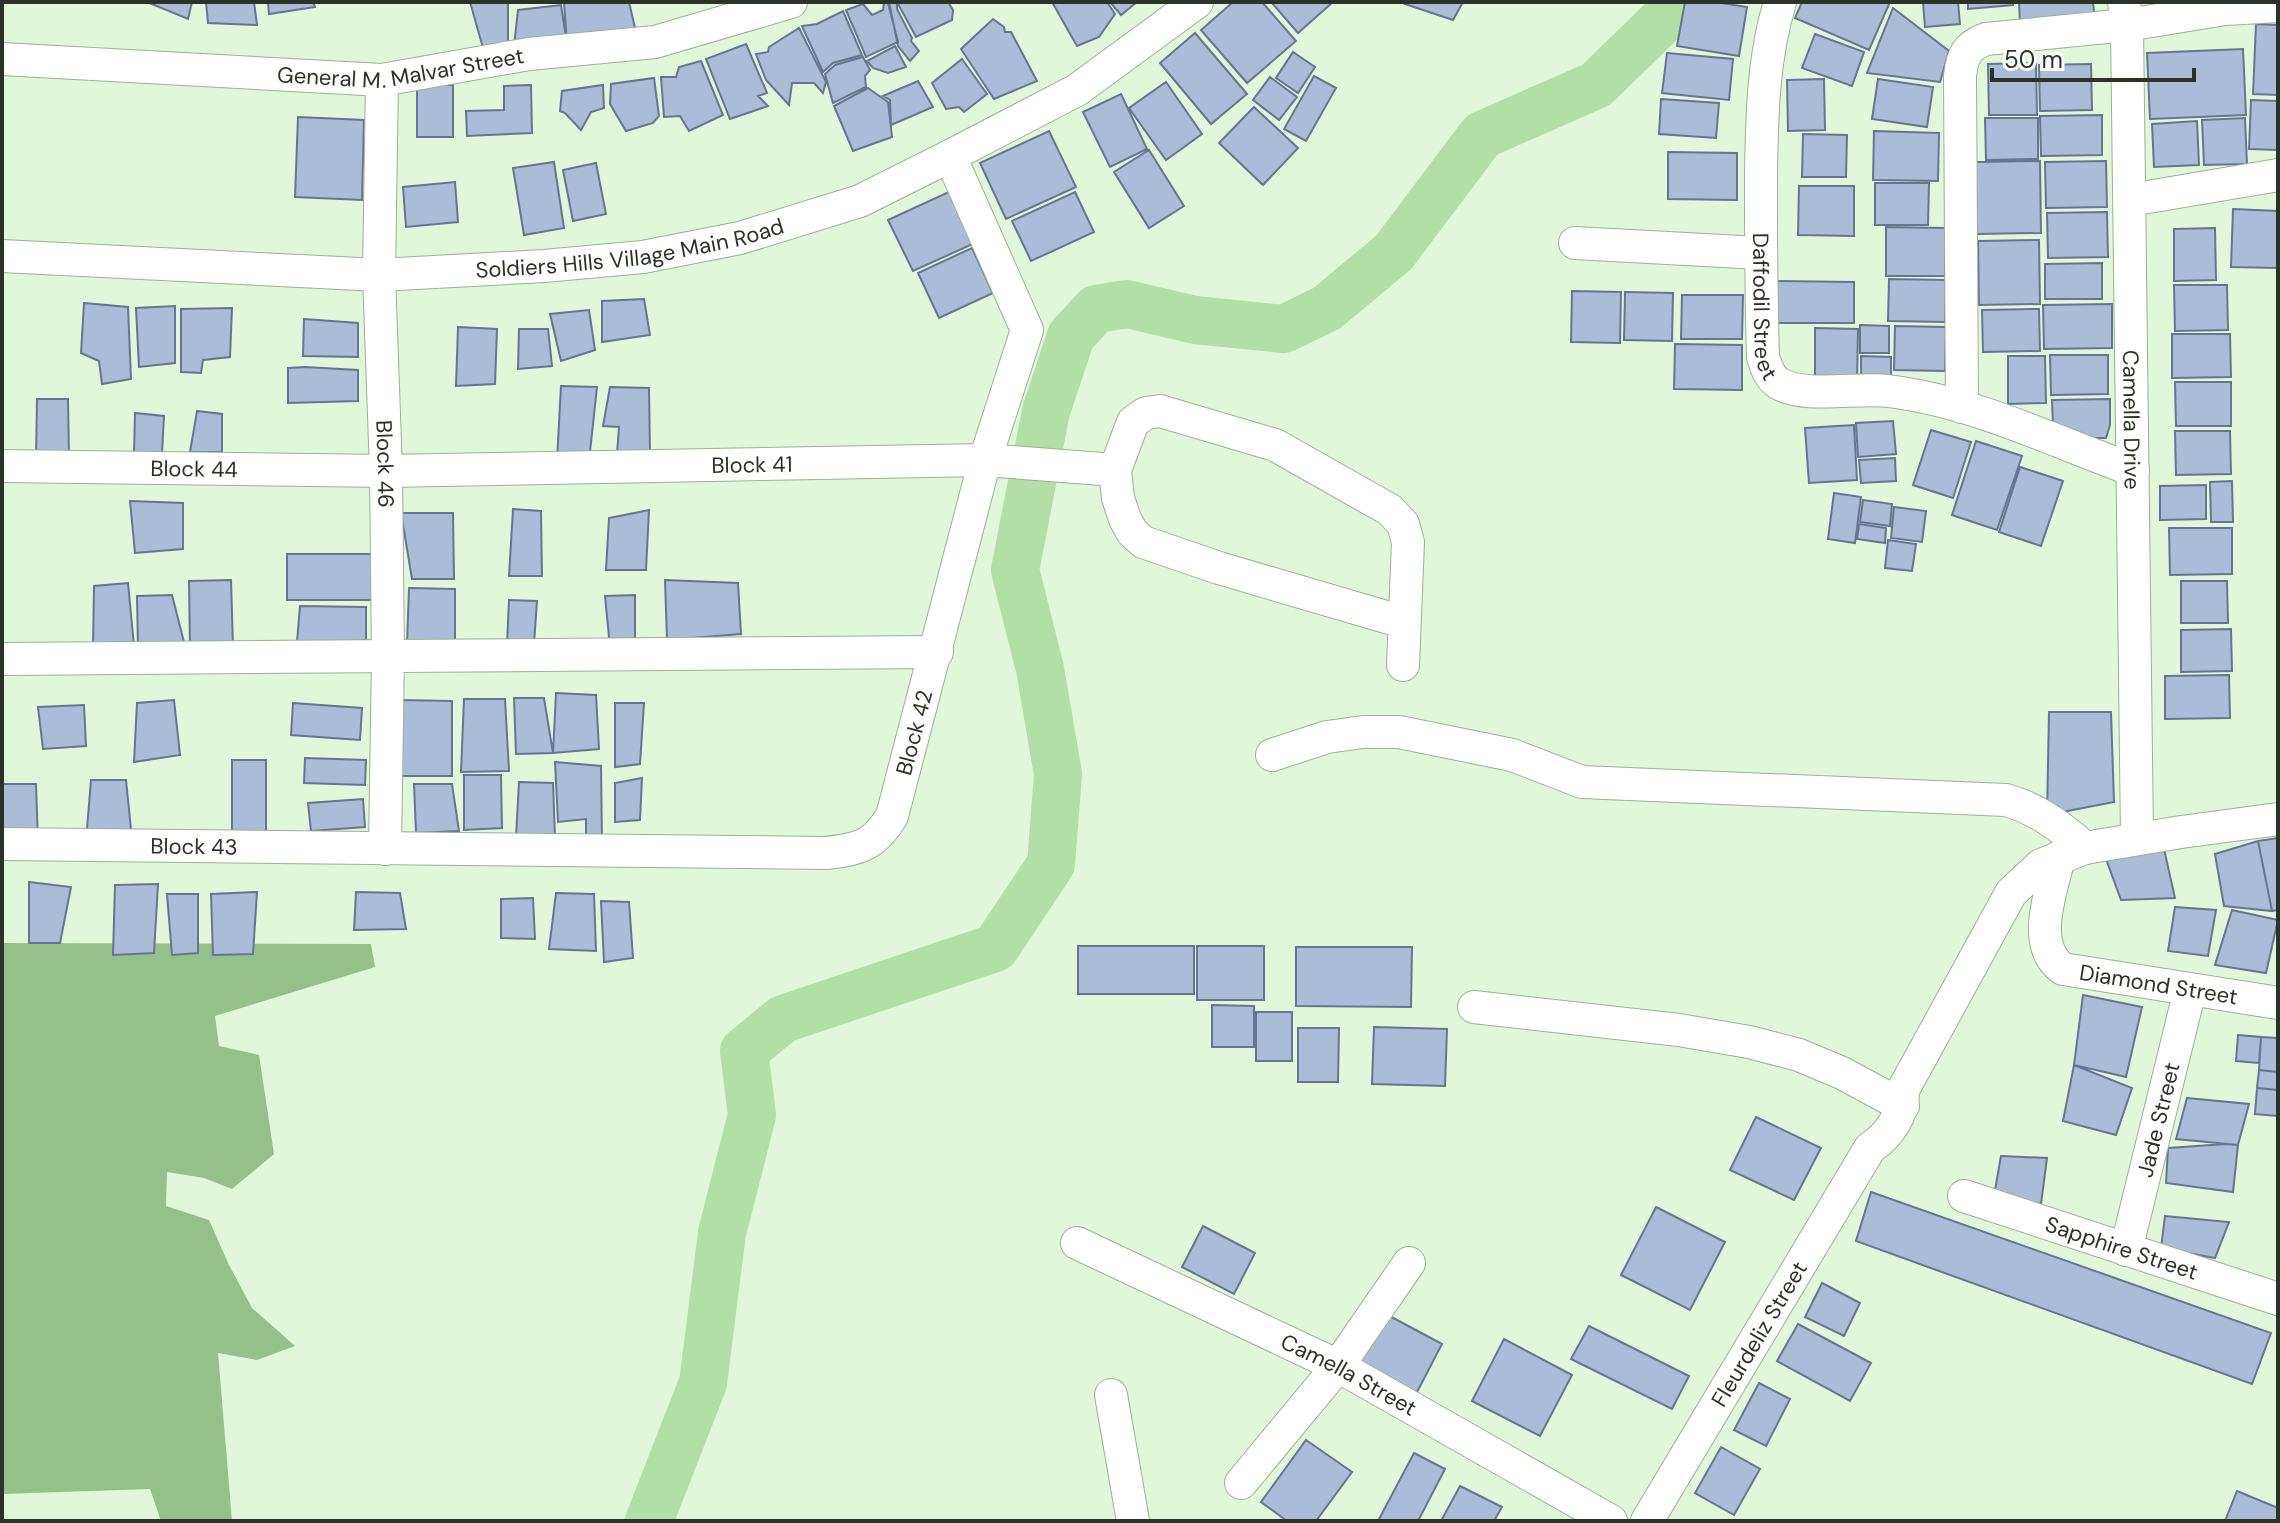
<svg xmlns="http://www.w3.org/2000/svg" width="2280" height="1523" font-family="'DM Sans',sans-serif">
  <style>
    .forest { fill: #95c089 }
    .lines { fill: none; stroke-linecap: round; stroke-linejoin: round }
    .river { stroke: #b2dfa6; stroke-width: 48 }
    .building { fill: #abbcd9; stroke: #667590; stroke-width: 2 }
    .minor-casing { stroke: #9bb095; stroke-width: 34 }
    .minor { stroke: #fff; stroke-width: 32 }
    .labels { text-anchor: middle; stroke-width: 7; stroke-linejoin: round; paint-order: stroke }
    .street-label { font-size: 22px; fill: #2b3328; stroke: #fff }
  </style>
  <rect width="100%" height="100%" fill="#e0f7da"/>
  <path class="forest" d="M2 943 371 944 375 967 215 1016 219 1046 259 1055 274 1154 232 1189 204 1178 167 1172 166 1206 209 1220 229 1265 252 1308 295 1346 257 1360 218 1353 232 1521H161L150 1489 2 1494Z"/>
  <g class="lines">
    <path class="river" d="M649 1521 703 1383 722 1233 752 1115 744 1051 783 1019 995 948 1051 864 1058 774 1040 669 1015 570 1046 411 1071 336 1096 309 1127 304 1195 320 1284 329 1327 308 1394 252 1482 135 1596 85 1667 16 1673 2"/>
  </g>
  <path class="building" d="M147 2H192L188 19Z
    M206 2H254L257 25 208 23Z
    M268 2H313L315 7 269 14Z
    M470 2H508V46L485 55Z
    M564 2H629L636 32 567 44Z
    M884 2 888 3 898 42 866 57 846 10 863 4 872 15 883 10Z
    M889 2H897V9L912 38 911 41 919 51 910 61 898 46Z
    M897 2H948L953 10 952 20 916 37Z
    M1052 2H1107L1115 14 1099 37 1077 46Z
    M1110 2H1137L1121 15Z
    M1233 2H1262L1296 41 1247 83 1201 30Z
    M1271 2H1333L1298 33Z
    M1407 2H1463L1453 20 1405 4Z
    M1685 2H1715L1747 7 1739 56 1677 46Z
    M1802 2H1890L1869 50 1795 18Z
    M1923 2H1958L1960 24 1925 27Z
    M1968 2H2013V5L1968 9Z
    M2019 2H2093L2095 21 2020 25Z
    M561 5 568 50 513 55 518 10Z
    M1893 8 1949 51 1940 82 1867 73Z
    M843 11 862 55 833 63 823 72 802 26 817 24Z
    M993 19 1004 27 1005 32H1011L1037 81 994 99 961 49Z
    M2256 24 2278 25V95L2253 94Z
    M799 28 826 82 823 93 814 83H792L789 105 766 80 756 54 768 52 769 47Z
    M1195 33 1247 94 1211 124 1160 63Z
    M1815 34 1864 52 1852 86 1802 68Z
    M746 44 767 93 758 96 768 106 730 119 706 59Z
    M895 46 906 67 888 73 873 68 867 61Z
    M2243 49 2246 115 2150 119 2147 53Z
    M1293 52 1315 67 1298 93 1276 78Z
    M1667 53 1733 59 1729 100 1662 93Z
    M863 57 870 70 865 76 866 87 833 103 825 74 835 65Z
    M962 59 987 94 964 112 959 107 946 109 932 83Z
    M701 61 723 115 689 131 680 116 664 117 661 77H676L679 67Z
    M2036 63 2037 115H1989L1988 64Z
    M2091 64 2092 110 2040 111 2039 65Z
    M1314 76 1336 88 1306 141 1284 129Z
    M1270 77 1297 97 1279 120 1253 100Z
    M654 78 659 116 653 123 626 131 610 104 611 84Z
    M1824 79 1825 130 1788 131 1787 80Z
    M1878 79 1933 87 1927 127 1872 119Z
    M918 81 933 107 891 125 890 100 883 96Z
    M1166 82 1202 134 1166 160 1129 108Z
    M417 85H453V137H417Z
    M531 85 532 133 467 136 466 111 504 110V86Z
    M603 85 604 108 591 112 581 130 565 113 560 111 562 91Z
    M868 88 888 102 892 137 853 151 834 106Z
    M1121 94 1147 149 1110 167 1083 112Z
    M1661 99 1719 103 1716 138 1659 134Z
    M2251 100 2278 101V150L2249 149Z
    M1254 107 1298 148 1263 185 1219 143Z
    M2102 115V155L2041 156 2040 116Z
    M298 117 364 120 362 200 295 197Z
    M1985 118H2038V159L1986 160Z
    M2245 118 2247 164 2204 165 2202 120Z
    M2197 121 2199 165 2154 167 2152 124Z
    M1049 131 1076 187 1006 219 980 163Z
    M1874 131 1939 133 1938 181 1873 180Z
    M1803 134 1847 135 1846 177H1802Z
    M1149 150 1184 206 1149 228 1114 172Z
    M1668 152 1737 153V200L1668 199Z
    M2040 161 2041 233 1976 234V162Z
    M2106 161 2107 207 2046 208 2045 162Z
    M554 162 564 228 524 235 513 168Z
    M596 163 606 214 573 221 563 170Z
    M455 182 458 222 406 227 403 187Z
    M1875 183H1929L1928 225H1875Z
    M1799 186H1854V236L1798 235Z
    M953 190 977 242 913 271 888 220Z
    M1075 192 1094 232 1031 261 1012 221Z
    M2233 209 2278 211V268L2231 267Z
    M2107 212 2108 257 2048 258 2047 213Z
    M1886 227 1945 228V276H1886Z
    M2215 228 2216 280 2174 281V229Z
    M2039 240 2040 304 1979 305 1978 241Z
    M972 248 993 293 939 318 918 273Z
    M2102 263V299H2045V264Z
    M1889 279 1946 280 1945 322 1888 321Z
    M1777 281 1854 282V323H1777Z
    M2174 285H2227L2228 330 2175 331Z
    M1572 291 1621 292 1620 343 1571 342Z
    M1625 292 1673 293 1672 341 1624 340Z
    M1682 295H1743L1742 339H1681Z
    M644 299 650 335 602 342V301Z
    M84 303 128 307 131 379 102 384 99 361 81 353Z
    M2112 304V348L2044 349 2043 305Z
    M175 306V363L139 367 136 308Z
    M232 308 230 357 203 360 201 373 181 372V309Z
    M2039 309 2040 351 1983 352 1982 310Z
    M589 310 595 350 561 361 550 314Z
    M304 319 358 323V357L303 356Z
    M1860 325 1889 326V353H1860Z
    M1895 326 1946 327 1945 371 1894 370Z
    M458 327 497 329 495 384 456 386Z
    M1815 328 1858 329 1857 384 1815 383Z
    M519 329H548L552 366 518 369Z
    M2172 334H2230L2231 377 2172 378Z
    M1675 344 1742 345V390L1674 389Z
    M2050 355H2108V394L2051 395Z
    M1861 356 1891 357V382H1861Z
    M2008 356H2045L2046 403 2008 404Z
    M305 367 358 370V401L288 403V368Z
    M2175 382H2231V426H2176Z
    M561 386 597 387 589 461 557 460Z
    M610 387 649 388 650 453 617 454 619 427 603 426Z
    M37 399H68L69 457H36Z
    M2110 399V425L2106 438H2088L2053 426 2052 400Z
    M197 411 222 414V452H190Z
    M135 413 164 416 162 453H134Z
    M1893 421 1896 454 1858 457 1856 423Z
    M1854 425 1857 480 1809 483 1805 428Z
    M1931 430 1971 442 1953 498 1913 485Z
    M2175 431H2230L2231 474 2176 475Z
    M1976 441 2022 456 1997 530 1952 515Z
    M1895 458 1896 481 1861 483 1859 460Z
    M2020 467 2063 481 2041 546 1999 532Z
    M2232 481 2233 522H2211L2210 482Z
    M2206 485V519L2160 520V486Z
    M1834 493 1861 497 1855 543 1828 539Z
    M1863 500 1892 504 1890 526 1860 522Z
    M130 501 183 503V549L135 553Z
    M1894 507 1926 511 1922 542 1891 538Z
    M513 509 541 511 542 576H509Z
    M649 510 646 570H606L609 518Z
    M401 513H453L454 579H412Z
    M1859 524 1886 528 1885 543 1857 539Z
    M2169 528H2232V574L2170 575Z
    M1888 540 1916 544 1912 571 1885 568Z
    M287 554H373L375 600H287Z
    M231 580 233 647 190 648 189 581Z
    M665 580 738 583 741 634 667 640Z
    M2181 581H2227L2228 623H2181Z
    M128 583 134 646 93 647 94 586Z
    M409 588 455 589V644H407Z
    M172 595 185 646 138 648 137 596Z
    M635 595V647H610L605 596Z
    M509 600 537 601 534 644H507Z
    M300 606 366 607V640L350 643 297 642Z
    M2231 629 2232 671 2181 672V630Z
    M2229 675 2230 718 2165 719V676Z
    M556 693 596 695 599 749 553 753Z
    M514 698H544L553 753 516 754Z
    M464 699H505L509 771 461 772Z
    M174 700 180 755 134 762 137 703Z
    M399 700 452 701V776H401Z
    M293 703 362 708 360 740 291 735Z
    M615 703H644L640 764 615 767Z
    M84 705 86 746 43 749 38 707Z
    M2049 712H2111L2114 802 2047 815Z
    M305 758 366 760 365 785 304 783Z
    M232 760H266V837L232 836Z
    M555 762 601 766 602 840 586 839V819L558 822Z
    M464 775H501L502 828 464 830Z
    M642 778 640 820 615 822V783Z
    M91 780H126L132 839 86 841Z
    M519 782 553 783 555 837H516Z
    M2 784H36L38 841 2 842Z
    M414 784H452L459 831 416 833Z
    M363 799 365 827 311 831 308 803Z
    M2278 838V910L2272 911 2258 841Z
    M2258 841 2272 911 2224 906 2215 854Z
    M2164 849 2175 898 2121 900 2106 859Z
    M29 882 71 887 60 943H29Z
    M158 884 154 953 113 955 115 885Z
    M257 892 253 954 213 955 211 894Z
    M356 892 400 893 406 929 354 930Z
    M556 893 594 894 596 951 549 949Z
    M167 894H198V953L172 955Z
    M533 898 535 939 501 938V899Z
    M601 901 629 902 633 958 604 962Z
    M2175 907 2216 910 2208 956 2168 951Z
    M2232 910 2278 920 2266 973 2215 965Z
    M1078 946H1194V994H1078Z
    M1197 946H1264V1000H1197Z
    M1296 947H1412L1411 1007 1296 1006Z
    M2083 995 2142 1007 2126 1077 2074 1065Z
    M1212 1005 1254 1006V1047H1212Z
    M1256 1012H1292V1061H1256Z
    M1374 1027 1447 1029 1445 1086 1372 1084Z
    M1298 1028H1339L1338 1082H1298Z
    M2238 1035 2261 1037 2259 1063 2236 1061Z
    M2261 1037 2278 1038V1072L2259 1070Z
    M2074 1065 2132 1088 2116 1135 2063 1121Z
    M2259 1070 2278 1072V1090L2257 1088Z
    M2257 1088 2278 1090V1116L2255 1114Z
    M2187 1098 2249 1104 2238 1145 2176 1139Z
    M1756 1117 1821 1148 1794 1200 1730 1170Z
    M2226 1144 2238 1145 2233 1192 2166 1183 2168 1148Z
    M2001 1156 2047 1158 2041 1204 1994 1196Z
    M1871 1192 2271 1333 2252 1384 1856 1241Z
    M1656 1207 1725 1242 1690 1310 1621 1275Z
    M2165 1216 2229 1222 2215 1258 2161 1248Z
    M1203 1226 1255 1253 1234 1294 1182 1267Z
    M1822 1283 1860 1303 1844 1336 1805 1317Z
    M1384 1313 1442 1344 1415 1396 1357 1366Z
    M1798 1324 1871 1363 1850 1401 1777 1361Z
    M1589 1326 1689 1376 1672 1409 1571 1359Z
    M1504 1339 1572 1375 1540 1436 1472 1401Z
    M1759 1383 1790 1399 1766 1446 1734 1430Z
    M1306 1440 1352 1472 1316 1521H1287L1261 1502Z
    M1721 1447 1760 1469 1734 1515 1695 1493Z
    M1414 1453 1445 1469 1418 1521H1378Z
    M1460 1486 1502 1507 1494 1521H1441Z
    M2237 1491 2278 1508V1521H2225Z"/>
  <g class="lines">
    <g class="minor-casing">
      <g id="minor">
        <path id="s1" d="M1780 2C1763 58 1762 114 1761 173 1761 234 1761 296 1763 357 1766 367 1769 377 1778 383 1804 399 1857 387 1888 391 1972 401 2054 441 2133 470"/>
        <path id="s2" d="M2124 2 2127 25 2137 838"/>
        <path id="s3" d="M2 59 382 80 529 54 655 42 791 2"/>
        <path id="s4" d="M382 80 379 275 386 471 388 656 385 849"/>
        <path d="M2130 200 2278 175"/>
        <path d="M1575 243 1760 253"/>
        <path id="s5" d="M2 256 379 275 544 266 643 257 740 238 860 201 950 156 1077 90 1197 2"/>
        <path d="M1962 407 1960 76C1962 56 1967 46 1986 39L2127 25 2225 9 2278 6"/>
        <path id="s6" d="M2 466 386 471 985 460 1115 470"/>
        <path d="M1403 622 1219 568 1143 542 1132 532 1125 519 1118 498 1115 470 1133 422 1146 413 1160 411 1275 445 1390 510 1403 524 1408 542 1403 665"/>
        <path d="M2 659 937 652"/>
        <path d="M1272 755 1327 737 1363 732H1399L1512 755 1582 782 2006 800C2038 809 2061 827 2085 848"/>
        <path id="s7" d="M2 844 826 853C859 849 874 846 892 816L985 460 1027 330 950 156"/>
        <path id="s8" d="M2059 857C2052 890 2029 945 2063 969L2278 1003"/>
        <path d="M1474 1007 1679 1030 1749 1042 1799 1055 1842 1073 1903 1106"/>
        <path id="s9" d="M1964 1196 2278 1299"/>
        <path id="s10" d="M1077 1243 1338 1366 1611 1521"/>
        <path id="s11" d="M2126 1250 2190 990"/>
        <path d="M1111 1395 1133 1521"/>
        <path d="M1241 1483 1338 1366 1409 1263"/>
        <path id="s12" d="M1647 1521 1870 1148C1889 1136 1904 1114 1903 1090L2011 893 2041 865 2085 848 2181 832 2278 819"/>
      </g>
    </g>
    <use href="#minor" class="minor"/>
  </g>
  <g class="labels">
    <g class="street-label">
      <text dy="8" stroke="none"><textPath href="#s3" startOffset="400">General M. Malvar Street</textPath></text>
      <text dy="8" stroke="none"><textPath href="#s5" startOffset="630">Soldiers Hills Village Main Road</textPath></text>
      <text dy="8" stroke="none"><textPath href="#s1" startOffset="306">Daffodil Street</textPath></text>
      <text dy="8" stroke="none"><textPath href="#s2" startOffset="418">Camella Drive</textPath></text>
      <text dy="8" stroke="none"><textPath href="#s4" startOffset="384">Block 46</textPath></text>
      <text dy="8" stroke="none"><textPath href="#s6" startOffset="750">Block 41</textPath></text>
      <text dy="8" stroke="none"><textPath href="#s6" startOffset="192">Block 44</textPath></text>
      <text dy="8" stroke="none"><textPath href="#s7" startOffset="990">Block 42</textPath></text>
      <text dy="8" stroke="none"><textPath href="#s7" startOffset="192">Block 43</textPath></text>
      <text dy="8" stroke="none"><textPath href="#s8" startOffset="216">Diamond Street</textPath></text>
      <text dy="8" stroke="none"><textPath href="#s11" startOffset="134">Jade Street</textPath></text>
      <text dy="8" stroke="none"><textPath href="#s9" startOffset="166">Sapphire Street</textPath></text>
      <text dy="8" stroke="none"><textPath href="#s12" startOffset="218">Fleurdeliz Street</textPath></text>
      <text dy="8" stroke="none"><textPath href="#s10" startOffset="302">Camella Street</textPath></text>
    </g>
  </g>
  <rect width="2280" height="1523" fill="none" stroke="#2b3328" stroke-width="8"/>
  <path d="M1992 68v12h202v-12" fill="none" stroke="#2b3328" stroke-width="4"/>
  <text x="2004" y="68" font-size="24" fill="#2b3328" stroke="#ffffff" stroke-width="6" paint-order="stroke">50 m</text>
</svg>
